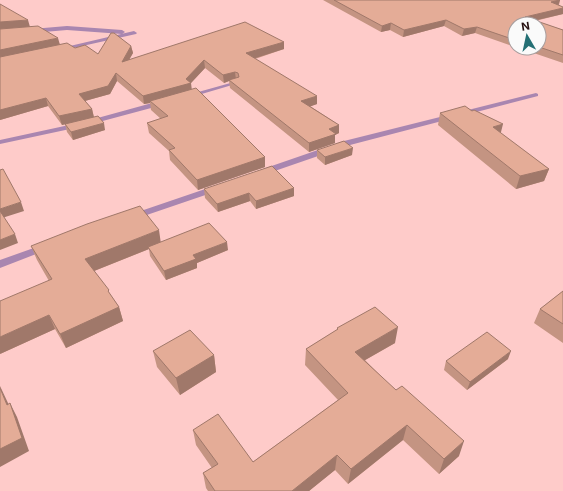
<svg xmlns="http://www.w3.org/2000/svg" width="563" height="491" font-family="Inter,sans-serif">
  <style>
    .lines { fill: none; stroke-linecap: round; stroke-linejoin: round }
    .street { fill: #a986b0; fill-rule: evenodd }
    .wall { fill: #c49482 }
    .shaded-wall { fill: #a0786a }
    .building { fill: #e4ac97; stroke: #a0786a }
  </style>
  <rect width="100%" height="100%" fill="#fecbc9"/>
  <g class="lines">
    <path class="street" d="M67 26 122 30 125 32 122 34 67 30 32 33 29 31 32 29Z
      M134 31 137 33 136 34 60 51 57 49Z
      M234 82 239 83 188 98 184 96Z
      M536 93 538 94V96L350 145 266 174H260L259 172 260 170 344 141Z
      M163 100 167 102 166 104 84 126 0 144V140L83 122Z
      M217 185 221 188 220 190 135 219H129L127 217 129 215Z
      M45 244 49 245 50 247 49 249 0 268V260Z"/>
  </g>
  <path class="wall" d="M323 0H560L559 5 563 14 535 21 563 30V63L519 48H539V24H515V47L475 33 462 36 444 26 403 37 390 30 381 32Z
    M0 4 30 27 60 44 98 54 131 46 133 53 129 60 284 42V49L255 59 317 104 310 106 339 125V133L335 135V143L309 152 230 88 229 81 224 83 205 68 191 83V89L265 157V167L198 190 170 160 169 151 149 133 147 123 161 119 151 110 150 103 144 104 117 81 110 94 85 101 92 109 94 117 105 130 73 140 67 132 65 124 62 125 48 106 0 120Z
    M440 113 500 133 549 169 544 181 516 189 438 125Z
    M317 150 352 155 325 165 317 158Z
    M294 188V196L256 209 250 201 218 212 205 198 204 189Z
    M161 242 228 250 197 263V268L166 280 150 256 149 249 94 271 119 307 123 321 66 348 55 329 0 354 49 281 37 260 31 246Z
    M563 291V343L534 323 540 309Z
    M337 328 395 343 365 360 459 456 439 474 403 440 348 484 335 470 309 491H208L206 488 203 473 212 468 196 445 193 430 253 462 338 400 305 365 306 349 337 330Z
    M153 351 214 355 216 372 180 395 157 367Z
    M508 359 467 390 444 370 446 361Z"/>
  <path class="shaded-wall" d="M560 0 558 6 551 2Z
    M563 8V14L524 23 525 17Z
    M28 20 30 27 0 29V22Z
    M446 20 444 26 403 37 404 30Z
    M391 23 390 30 381 32 382 26Z
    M477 27 475 33 462 36 464 29Z
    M58 38 60 45 0 58V50Z
    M284 42V49L246 61V53Z
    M131 46 133 53 123 70 122 62Z
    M204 60 205 68 191 83 192 91 150 101V103L144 104 143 96 186 79Z
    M235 72 236 80H229V81L224 83 223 75Z
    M116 73 117 81 110 94 81 102 79 94Z
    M317 96V104L301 110V101Z
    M46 98 48 106 0 120V110Z
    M92 109 94 118 62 125 59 116Z
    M104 123 105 130 73 140 71 132Z
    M503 124 500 136 493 127Z
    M339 125V133L335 135V143L309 152V143L329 129Z
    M353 148 352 155 325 165V157Z
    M265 157V167L198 190 197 180Z
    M549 169 544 181 516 189 520 176Z
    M294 188V196L256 209V201Z
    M249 193 250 201 218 212 217 204Z
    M21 202 24 211 2 218 0 212V209Z
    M159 230 161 244 148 247 149 249 89 273 85 259Z
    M15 234 18 243 0 250V240Z
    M227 242 228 250 197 263V268L166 280 164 271 193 255Z
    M119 307 123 321 66 348 60 334Z
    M49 315 55 329 0 354V337Z
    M398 327 395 343 353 367 355 352Z
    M511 351 508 359 467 390 470 382Z
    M214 355 216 372 180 395 176 378Z
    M0 386 15 418 7 405 0 388Z
    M10 403 17 417 29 451 0 467V449Z
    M407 425 403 440 348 484 351 469Z
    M464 441 459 456 439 474 444 459Z
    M337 455 335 470 309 491H292Z"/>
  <path class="building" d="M334 0H560L551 2 563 7V8L525 17 563 30V55L539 47V24H515V40L477 27 464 29 446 20 404 30 391 23 382 26Z
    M0 4 28 20 0 22Z
    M245 22 284 42 246 53 317 96 301 101 339 125 329 129 336 134 309 143 229 80 239 77 238 73 235 72 223 75 204 60 186 79 191 83 143 96 116 73 108 86 79 94 92 109 59 116 46 98 0 110V57L67 43 75 48 85 45 98 54 111 33H114L131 46 122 62Z
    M38 26 58 38 0 50V29Z
    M196 88 265 157 197 180 169 150 175 148 147 123 168 116 150 101Z
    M465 106 472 111 474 110 503 124 493 127 549 169 520 176 440 113Z
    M98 116 104 123 71 132 65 124Z
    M344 141 353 148 325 157 317 150Z
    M272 166 294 188 256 201 249 193 217 204 204 189Z
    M3 169 21 202 0 209V170Z
    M140 206 159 230 85 259 109 290 108 291 119 307 60 334 49 315 0 337V301L52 279 31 246 87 224Z
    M0 211 15 234 0 240Z
    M209 223 227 242 193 255 196 259 164 271 148 247Z
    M563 291V324L540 309Z
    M375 307 398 327 355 352 396 390 402 386 464 441 444 459 407 425 351 469 337 455 292 491H215L203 473 218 464 193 430 218 414 253 462 348 393 306 349 338 329 337 328Z
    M190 330 214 355 176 378 153 351Z
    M487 332 511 351 470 382 446 361Z
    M0 388 7 405 10 403 22 438 0 449Z"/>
  <g transform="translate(527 36) rotate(351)"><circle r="19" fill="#fafafa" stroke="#a69d9d"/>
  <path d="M0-3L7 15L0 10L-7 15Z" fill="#246f74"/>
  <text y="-6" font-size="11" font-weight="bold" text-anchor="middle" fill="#271111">N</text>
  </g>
</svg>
